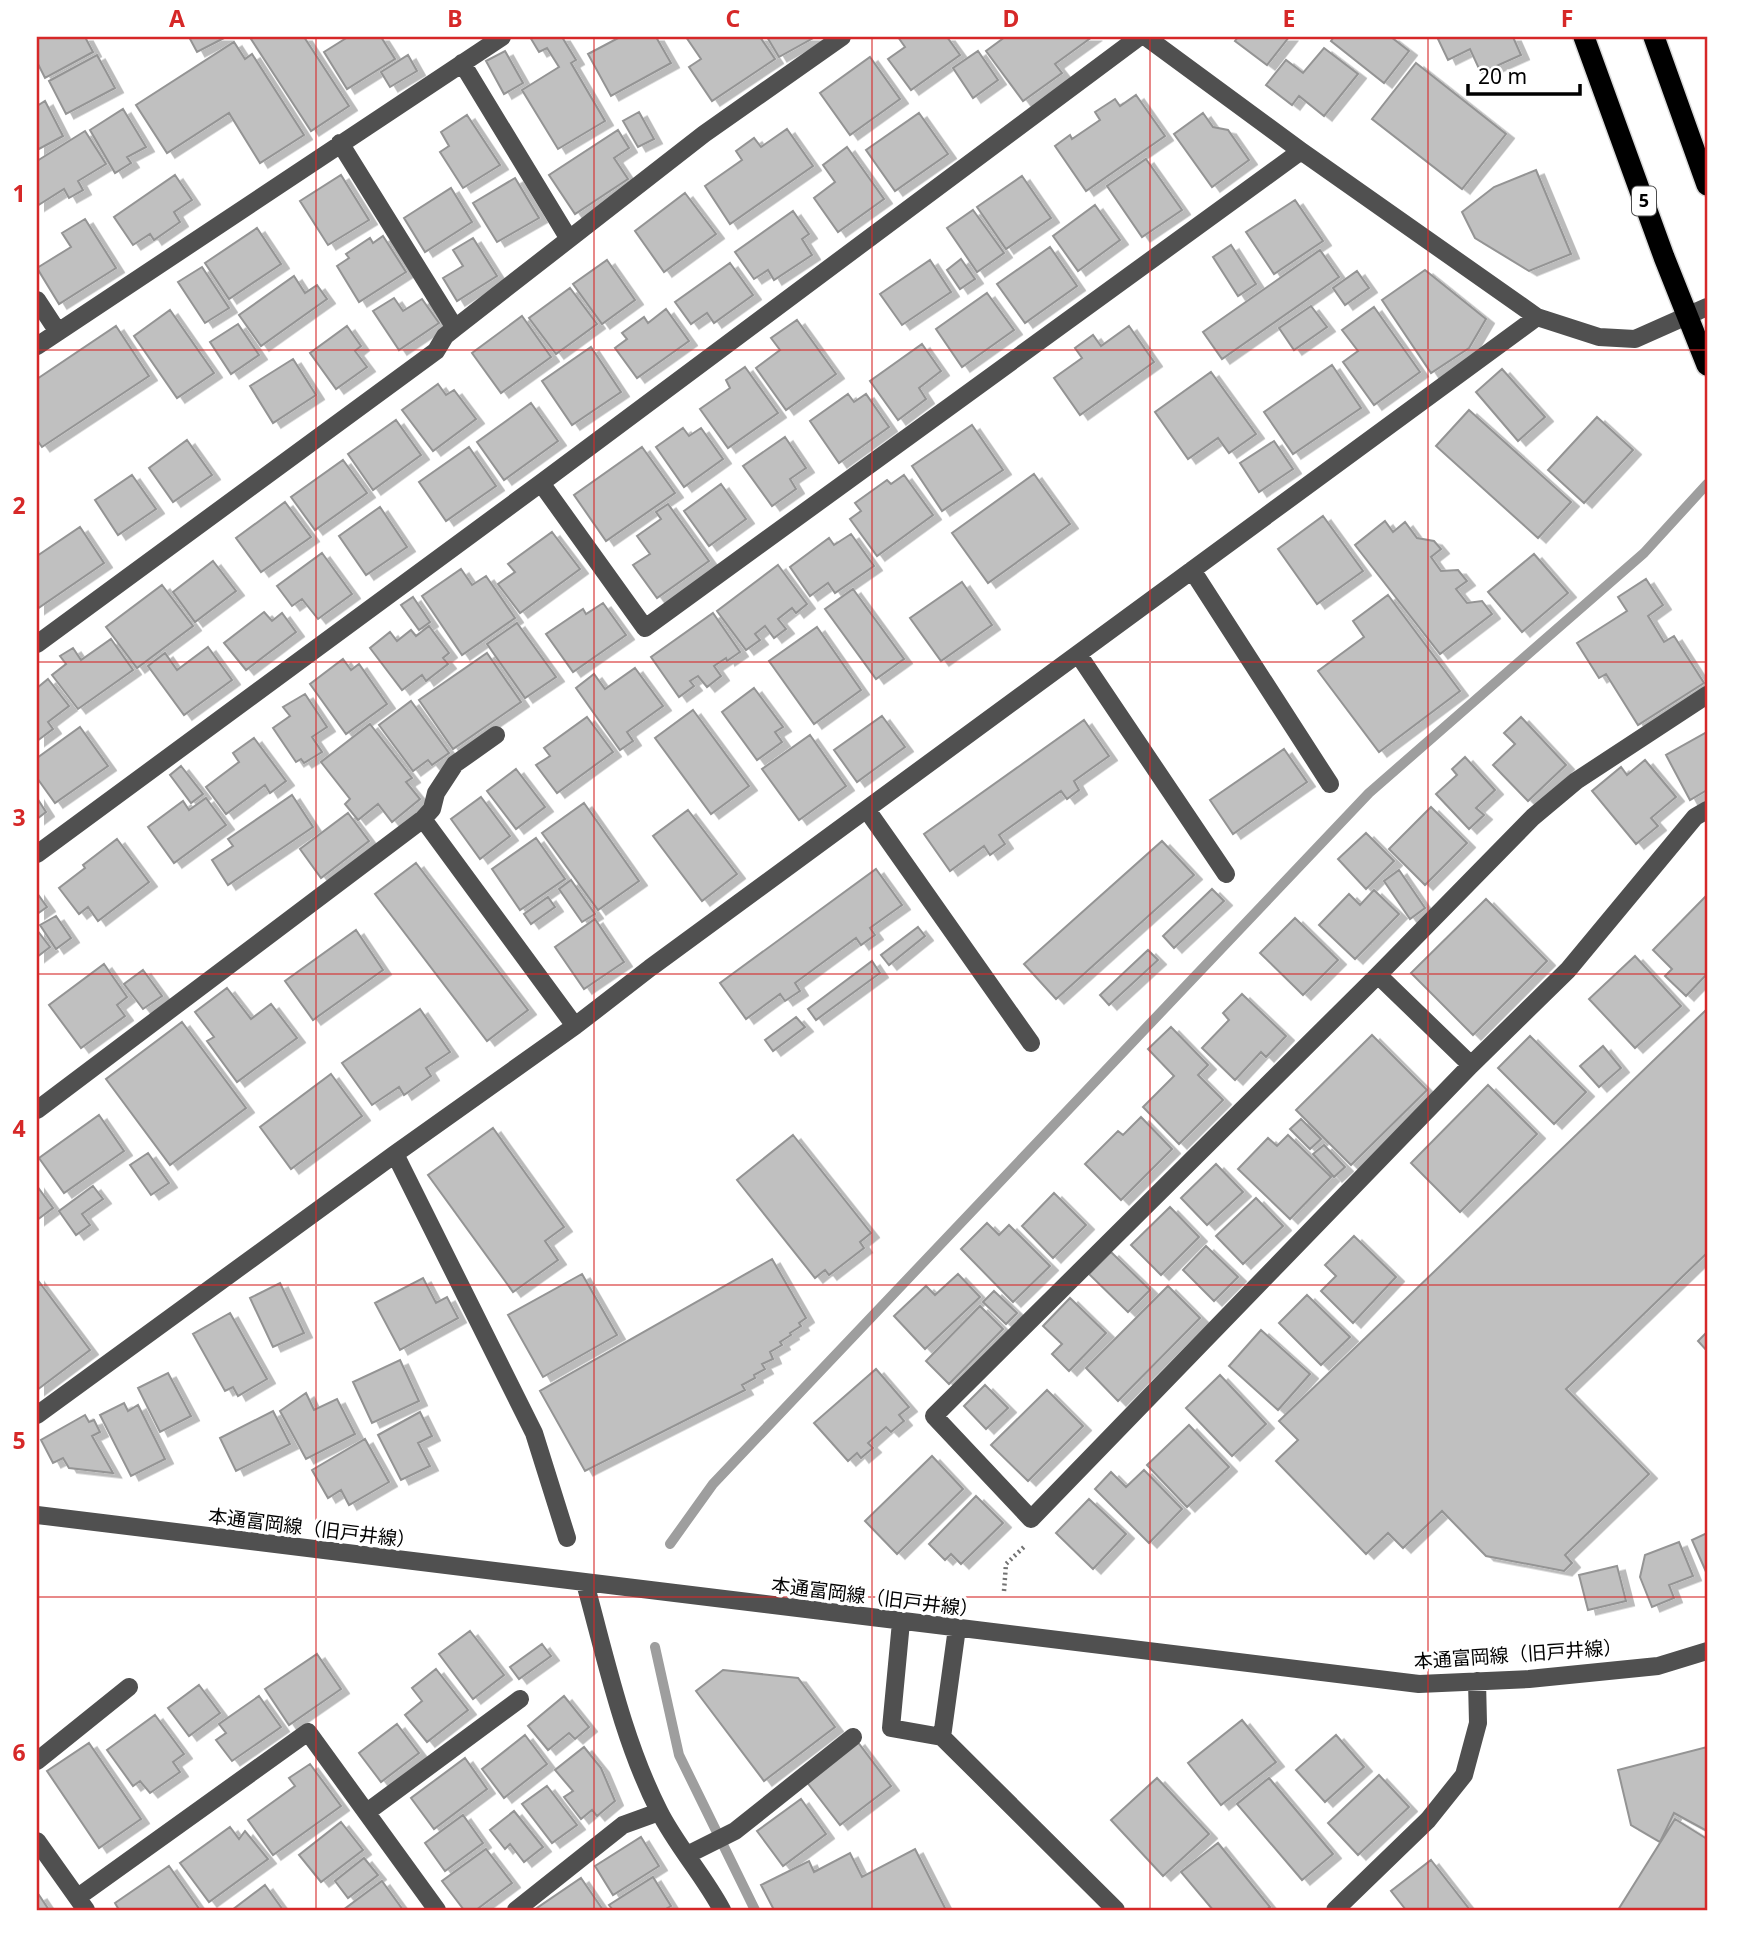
<svg xmlns="http://www.w3.org/2000/svg" width="1744" height="1947" font-family="'Noto Sans','Noto Sans JP',sans-serif">
  <style>
    .lines { fill: none; stroke-linecap: round; stroke-linejoin: round }
    .stream { stroke: #9e9e9e; stroke-width: 10 }
    .building { fill: #c0c0c0; stroke: #949494; stroke-width: 2; filter: url(#shadow) }
    .highway-casing { stroke: #dbdbdb; stroke-width: 24 }
    .path { stroke: #727272; stroke-width: 4.5; stroke-dasharray: 2 3.5; stroke-linecap: butt }
    .minor { stroke: #505050; stroke-width: 18 }
    .highway { stroke: #000; stroke-width: 21 }
    .grid { fill: none; stroke: #d62828; stroke-width: 2; stroke-opacity: 0.55 }
    .labels { text-anchor: middle; stroke-width: 7; stroke-linejoin: round; paint-order: stroke }
    .shield { fill: #fff; stroke: #4c4c4c; stroke-width: 2 }
    .shield-label { font-size: 18px; font-weight: bold; fill: #000 }
    .street-label { font-size: 19px; fill: #000; stroke: #fff }
    .neatline { fill: none; stroke: #d62828; stroke-width: 2.5 }
    .grid-label { font-size: 23px; text-anchor: middle; font-weight: bold; fill: #d62828 }
  </style>
  <defs>
    <filter id="shadow"><feDropShadow dx="8" dy="4.5" stdDeviation="0" flood-color="#0004"/></filter>
  </defs>
  <rect width="100%" height="100%" fill="#fff"/>
  <g class="lines">
    <path class="stream" d="M670 1544 713 1484 1369 793 1644 553 1707 484
      M655 1647 679 1755 755 1910"/>
  </g>
  <path class="building" d="M37 37H85L93 52 45 78 37 62Z
    M189 37H226L197 52Z
    M254 37H304L349 106 311 131 251 39Z
    M348 37H381L395 59 347 89 324 52Z
    M530 37H562L576 60 571 63 605 121 558 149 522 90 559 67 547 48 539 52Z
    M620 37H656L671 63 611 96 588 54Z
    M686 37H760L775 59 712 101 689 67 701 59Z
    M767 37H815L779 57Z
    M898 37H947L960 55 911 90 888 59 905 47Z
    M1005 37H1092L1055 64 1062 73 1023 101 986 51Z
    M1238 37H1289L1267 65 1235 41Z
    M1334 37H1391L1409 51 1384 83 1331 41Z
    M1442 37H1513L1521 55 1481 73 1470 49 1448 60 1438 39Z
    M234 42 245 59 252 54 304 135 260 163 229 113 167 153 136 105Z
    M1324 48 1358 74 1324 116 1299 96 1292 105 1266 85 1286 60 1303 73Z
    M505 51 523 83 504 94 486 61Z
    M978 51 998 80 973 98 953 68Z
    M97 55 115 88 66 114 49 81Z
    M408 55 417 71 390 87 381 72Z
    M870 57 900 99 850 135 820 93Z
    M1416 63 1506 134 1462 189 1372 119Z
    M1136 95 1165 136 1086 191 1055 146 1070 135 1072 139 1100 120 1095 112 1115 99 1120 106Z
    M45 101 63 136 37 150V106Z
    M123 109 146 147 127 157 131 163 115 173 90 130Z
    M639 112 654 139 638 147 623 121Z
    M919 113 948 154 895 191 866 150Z
    M1203 113 1213 127 1228 130 1249 160 1212 187 1174 134Z
    M467 115 500 165 463 188 440 152 449 146 441 132Z
    M787 129 813 166 730 224 705 186 742 160 736 151 754 138 761 147Z
    M618 130 629 148 614 158 628 179 575 214 549 175Z
    M85 131 106 164 78 181 83 190 69 198 64 189 37 206V161Z
    M847 147 884 199 838 232 814 198 835 182 823 165Z
    M1146 159 1182 210 1142 237 1107 186Z
    M1536 170 1571 254 1529 271 1475 238 1462 212 1494 187Z
    M175 175 192 200 174 212 180 222 154 240 150 234 133 245 114 217Z
    M341 175 369 220 328 245 300 201Z
    M1022 176 1051 218 1006 249 977 207Z
    M515 178 539 218 497 242 473 203Z
    M451 188 472 222 425 252 404 218Z
    M685 193 716 234 664 272 635 231Z
    M1295 200 1323 241 1274 274 1246 232Z
    M1095 205 1120 240 1078 271 1053 236Z
    M973 210 1004 253 977 272 947 228Z
    M793 211 809 234 802 239 812 255 774 280 768 270 754 279 735 252Z
    M85 219 116 268 59 304 37 268 71 247 62 233Z
    M257 228 281 264 229 299 205 263Z
    M383 236 406 272 359 302 337 266 349 258 346 254 370 238 373 243Z
    M473 238 497 276 457 301 443 278 463 266 453 250Z
    M1231 245 1256 284 1238 296 1213 257Z
    M1050 247 1077 286 1025 323 997 284Z
    M1320 250 1339 277 1222 359 1203 332Z
    M961 259 975 279 960 289 947 270Z
    M607 260 635 300 602 324 573 284Z
    M930 260 951 292 902 325 880 294Z
    M730 263 753 295 714 323 707 313 691 324 675 302Z
    M202 267 229 308 205 323 178 282Z
    M1425 270 1486 319 1469 348 1431 373 1382 300Z
    M1357 271 1369 288 1345 305 1333 288Z
    M294 276 305 293 317 285 327 299 261 346 239 315Z
    M570 288 597 324 556 354 529 318Z
    M987 293 1014 330 962 367 936 329Z
    M394 298 403 311 422 299 439 323 399 350 373 311Z
    M1311 306 1327 327 1294 350 1279 328Z
    M1374 307 1420 372 1374 405 1343 362 1358 351 1342 330Z
    M666 309 689 341 637 378 615 348 627 339 622 333 644 317 648 323Z
    M170 310 214 373 177 398 134 336Z
    M522 316 551 357 501 393 472 353Z
    M797 320 836 374 786 410 756 368 780 350 771 338Z
    M238 324 259 355 231 374 210 342Z
    M116 326 149 376 42 447 37 440V379Z
    M347 326 361 346 355 351 367 367 336 389 310 353Z
    M1129 326 1154 362 1080 415 1054 378 1082 358 1075 348 1093 335 1101 346Z
    M922 344 941 371 919 388 926 399 898 420 870 381Z
    M591 347 621 392 572 425 542 381Z
    M293 359 316 395 273 423 250 386Z
    M1332 365 1361 408 1293 454 1264 412Z
    M745 367 778 413 728 448 700 409 730 388 726 380Z
    M1502 369 1545 417 1518 441 1476 392Z
    M1211 372 1256 434 1229 453 1218 438 1188 459 1155 412Z
    M438 384 446 395 454 390 476 419 433 451 402 410Z
    M848 394 854 402 866 394 889 427 839 463 810 421Z
    M531 403 558 441 504 480 477 442Z
    M1469 410 1571 502 1538 538 1436 446Z
    M1597 417 1633 450 1584 503 1548 470Z
    M396 420 421 455 373 490 348 454Z
    M972 425 1003 470 942 511 912 466Z
    M683 428 689 436 701 428 723 459 684 487 656 447Z
    M785 437 806 468 790 479 796 489 772 506 743 466Z
    M187 440 212 475 173 502 149 468Z
    M1274 441 1293 469 1259 492 1240 463Z
    M469 447 496 486 446 521 419 482Z
    M642 447 675 493 606 541 574 495Z
    M343 460 367 493 315 530 291 497Z
    M1034 474 1070 524 988 583 952 533Z
    M132 475 156 509 118 535 95 500Z
    M904 475 933 515 877 556 850 519 861 511 855 503 887 480 891 484Z
    M721 484 746 519 709 546 684 511Z
    M285 502 311 537 261 572 236 538Z
    M668 504 709 561 657 598 633 565 650 554 637 536 661 519 656 512Z
    M380 507 407 547 366 575 339 536Z
    M1323 516 1363 571 1317 604 1278 549Z
    M1385 521 1393 532 1405 522 1417 538 1434 541 1441 549 1431 557 1441 571 1458 570 1467 581 1456 589 1467 603 1482 601 1492 614 1440 654 1355 545Z
    M80 527 104 563 37 609V556Z
    M552 532 580 569 520 613 498 584 515 572 508 564Z
    M851 534 874 566 835 593 828 583 810 596 790 567 829 538 834 545Z
    M322 553 352 594 318 619 302 599 292 606 277 586Z
    M1534 554 1568 593 1522 632 1488 592Z
    M213 561 236 591 195 622 173 592Z
    M778 565 807 604 796 613 792 608 778 619 786 629 774 638 765 626 755 634 760 640 746 650 717 611Z
    M461 569 472 585 486 576 515 618 462 655 422 596Z
    M1646 579 1663 605 1648 616 1664 642 1674 636 1704 683 1638 725 1606 674 1599 678 1577 643 1627 611 1618 597Z
    M962 582 992 625 941 661 910 618Z
    M162 585 193 626 137 668 106 627Z
    M853 589 904 659 876 679 825 609Z
    M1388 595 1460 691 1379 752 1318 671 1364 637 1353 621Z
    M413 597 430 622 419 630 401 605Z
    M603 603 626 635 573 672 546 634 583 609 586 614Z
    M264 612 272 621 282 613 296 632 246 670 224 643Z
    M713 613 740 652 727 661 726 658 714 666 721 676 707 687 698 676 690 681 694 686 679 697 651 657Z
    M517 623 556 677 525 698 487 644Z
    M429 626 449 653 443 658 448 664 426 681 422 675 402 690 370 648 390 632 397 641 411 630 416 636Z
    M817 627 861 690 814 724 769 661Z
    M111 639 133 670 78 709 52 675 66 664 60 656 73 648 81 660Z
    M208 647 232 680 184 715 148 666 165 653 177 670Z
    M487 653 521 702 453 749 419 700Z
    M343 659 351 670 359 664 387 704 346 734 310 684Z
    M635 668 663 706 627 732 633 741 620 750 576 688 594 674 605 689Z
    M48 679 69 706 48 722 53 729 37 741V688Z
    M754 688 783 727 775 732 782 742 757 760 722 712Z
    M305 694 327 727 312 737 322 752 304 763 301 759 296 762 273 728 290 716 283 707Z
    M411 701 449 753 432 765 428 760 413 771 379 725Z
    M693 710 749 786 711 814 655 738Z
    M882 716 905 747 857 782 834 750Z
    M587 717 613 752 557 793 536 765 550 756 544 748Z
    M1521 717 1566 765 1528 801 1493 765 1515 744 1504 733Z
    M1084 720 1109 756 1074 781 1079 790 1067 799 1061 791 999 835 1005 844 990 855 984 846 950 871 924 834Z
    M370 724 412 778 406 782 420 799 392 822 378 804 358 820 345 804 350 799 321 762Z
    M80 727 108 766 55 803 37 778V758Z
    M1707 732V790L1690 800 1666 755Z
    M810 735 846 786 799 820 762 769Z
    M254 738 286 781 270 793 265 785 226 814 206 787 239 762 233 753Z
    M1284 749 1307 782 1233 834 1210 800Z
    M1465 757 1495 790 1476 808 1484 815 1469 829 1436 794 1457 775 1452 769Z
    M1645 760 1676 797 1651 818 1658 826 1636 844 1592 791 1621 767 1627 775Z
    M181 766 203 794 191 803 170 775Z
    M516 769 545 807 516 829 487 791Z
    M292 795 313 827 228 885 212 860 233 846 228 839Z
    M481 797 510 836 480 859 451 819Z
    M37 798 46 812 37 819Z
    M206 798 226 825 174 863 148 827 183 801 189 810Z
    M584 803 639 881 598 910 542 833Z
    M1431 807 1467 843 1425 885 1389 849Z
    M688 810 737 874 702 901 653 836Z
    M348 813 369 841 321 878 300 849Z
    M1366 833 1394 861 1366 889 1338 859Z
    M536 838 565 879 520 910 492 869Z
    M117 839 149 882 98 921 88 907 79 914 59 888 85 868 83 865Z
    M1162 841 1194 875 1056 999 1024 964Z
    M416 863 528 1010 487 1041 375 894Z
    M876 869 902 905 870 928 875 935 861 945 856 938 795 983 800 991 785 1001 780 994 746 1019 720 983Z
    M1399 870 1425 908 1410 919 1384 881Z
    M571 880 595 914 582 922 559 889Z
    M1212 889 1224 901 1174 948 1163 936Z
    M1374 890 1399 914 1355 959 1319 925 1349 894 1360 905Z
    M37 893 47 907 37 914Z
    M1707 895V974L1686 996 1665 976 1672 969 1653 950Z
    M548 897 555 907 531 924 524 914Z
    M1486 899 1547 961 1473 1035 1411 973Z
    M56 916 71 938 56 949 40 925Z
    M1295 918 1338 960 1303 995 1260 953Z
    M595 919 624 962 584 989 555 947Z
    M918 927 925 936 889 965 881 955Z
    M37 930 50 947 37 957Z
    M356 930 383 970 313 1020 285 981Z
    M1148 950 1158 960 1109 1005 1100 995Z
    M1635 956 1681 1006 1635 1048 1589 999Z
    M872 961 880 973 816 1020 808 1009Z
    M104 964 127 997 117 1005 125 1016 81 1048 49 1005Z
    M143 970 162 996 143 1009 124 984Z
    M227 988 251 1019 271 1004 297 1038 237 1082 207 1041 214 1037 195 1012Z
    M1242 994 1286 1036 1266 1057 1261 1052 1235 1080 1202 1048 1229 1020 1223 1013Z
    M420 1009 450 1052 426 1068 431 1076 404 1095 399 1087 372 1105 342 1063Z
    M1707 1009V1253L1566 1389 1649 1474 1565 1555 1572 1563 1564 1571 1486 1556 1442 1511 1403 1548 1388 1533 1366 1554 1276 1461 1298 1440 1279 1421Z
    M796 1017 805 1027 773 1051 765 1040Z
    M182 1022 246 1108 170 1165 106 1079Z
    M1171 1027 1208 1065 1198 1075 1223 1100 1179 1144 1143 1107 1174 1076 1148 1049Z
    M1372 1035 1427 1090 1351 1165 1296 1110Z
    M1530 1036 1586 1092 1554 1124 1498 1068Z
    M1603 1046 1621 1068 1599 1087 1580 1066Z
    M331 1074 362 1116 291 1169 260 1127Z
    M1488 1085 1537 1134 1460 1212 1411 1163Z
    M99 1115 124 1151 64 1193 39 1158Z
    M1141 1117 1172 1149 1121 1200 1085 1164 1118 1131 1123 1135Z
    M1301 1119 1321 1139 1310 1149 1290 1129Z
    M493 1128 564 1227 545 1241 558 1260 513 1292 428 1175Z
    M793 1135 871 1233 860 1242 864 1248 829 1275 825 1270 815 1278 737 1180Z
    M1288 1135 1331 1177 1290 1219 1238 1169 1268 1138 1277 1146Z
    M1324 1145 1345 1167 1334 1177 1313 1154Z
    M148 1153 169 1183 151 1195 130 1165Z
    M1216 1164 1243 1192 1207 1225 1181 1198Z
    M37 1186 53 1208 37 1220Z
    M93 1186 103 1199 82 1214 90 1225 76 1235 59 1211Z
    M1054 1193 1086 1225 1053 1258 1022 1226Z
    M1256 1198 1283 1226 1243 1264 1216 1236Z
    M1170 1207 1199 1237 1161 1275 1131 1245Z
    M987 1223 999 1235 1009 1225 1050 1266 1013 1302 961 1249Z
    M1354 1236 1396 1277 1353 1323 1321 1291 1336 1276 1325 1265Z
    M1206 1246 1238 1277 1214 1301 1183 1270Z
    M1111 1252 1150 1290 1128 1312 1089 1274Z
    M772 1259 806 1318 799 1323 801 1326 790 1333 791 1335 780 1342 782 1345 770 1352 773 1359 762 1364 765 1369 754 1375 755 1378 742 1385 745 1390 585 1471 540 1391Z
    M582 1274 617 1335 543 1377 508 1315Z
    M958 1274 980 1297 925 1349 894 1316 926 1286 935 1295Z
    M423 1278 436 1303 447 1297 458 1318 400 1350 375 1303Z
    M37 1279 90 1350 37 1390Z
    M280 1283 304 1333 273 1347 250 1298Z
    M1168 1286 1200 1318 1118 1401 1086 1368Z
    M994 1291 1017 1313 1006 1324 983 1302Z
    M1307 1295 1350 1337 1321 1365 1279 1323Z
    M1070 1298 1106 1333 1069 1371 1052 1354 1062 1344 1043 1326Z
    M980 1306 1003 1329 949 1384 926 1361Z
    M230 1313 267 1379 238 1396 233 1387 225 1391 193 1334Z
    M1261 1330 1310 1374 1278 1410 1229 1366Z
    M1707 1332V1351L1698 1341Z
    M400 1360 419 1401 372 1423 353 1382Z
    M876 1369 909 1407 899 1415 904 1421 891 1432 886 1427 868 1443 873 1448 861 1458 857 1453 848 1461 814 1423Z
    M168 1373 191 1416 160 1432 138 1388Z
    M1220 1375 1266 1424 1232 1456 1186 1408Z
    M985 1385 1008 1408 986 1429 964 1406Z
    M1047 1390 1083 1426 1028 1481 991 1445Z
    M306 1393 314 1410 337 1399 355 1434 306 1459 280 1411Z
    M124 1403 128 1411 138 1405 165 1459 131 1476 100 1415Z
    M273 1411 290 1444 236 1471 220 1438Z
    M420 1412 432 1436 418 1443 430 1466 401 1480 378 1435Z
    M85 1415 89 1422 94 1420 100 1432 92 1436 113 1473 69 1468 63 1458 53 1463 41 1440Z
    M1189 1425 1229 1467 1187 1507 1147 1465Z
    M365 1439 389 1482 349 1505 341 1490 328 1498 312 1470Z
    M932 1456 963 1489 897 1554 865 1521Z
    M1144 1470 1182 1509 1149 1543 1095 1489 1111 1472 1126 1487Z
    M976 1496 1003 1523 961 1564 951 1554 945 1560 929 1544Z
    M1089 1499 1126 1534 1093 1569 1056 1533Z
    M1707 1533V1574L1692 1540Z
    M1679 1542 1693 1576 1669 1585 1674 1598 1652 1607 1640 1577 1645 1555Z
    M1617 1566 1626 1601 1588 1610 1579 1575Z
    M470 1631 504 1675 473 1699 439 1654Z
    M542 1644 551 1656 519 1679 510 1667Z
    M317 1654 341 1689 289 1725 265 1689Z
    M436 1669 468 1710 427 1742 405 1715 422 1701 412 1688Z
    M723 1670 798 1678 835 1727 764 1781 696 1691Z
    M199 1685 220 1713 189 1736 168 1708Z
    M259 1696 281 1727 232 1761 216 1740 226 1733 219 1724Z
    M564 1696 589 1727 575 1739 569 1733 548 1750 528 1726Z
    M155 1715 184 1754 173 1762 180 1772 150 1793 140 1781 133 1786 107 1750Z
    M1242 1720 1276 1762 1221 1805 1188 1763Z
    M397 1724 419 1753 381 1782 359 1753Z
    M525 1735 547 1764 504 1798 482 1769Z
    M1336 1735 1364 1767 1325 1802 1296 1770Z
    M857 1741 891 1786 840 1825 806 1781Z
    M89 1743 141 1819 99 1848 47 1771Z
    M584 1747 601 1768 615 1801 597 1816 592 1810 581 1819 564 1797 573 1791 555 1770Z
    M1707 1747V1831L1674 1813 1660 1842 1631 1825 1618 1770Z
    M465 1758 487 1789 434 1829 411 1798Z
    M310 1764 341 1806 273 1855 248 1820 295 1786 289 1778Z
    M1379 1775 1409 1807 1358 1855 1328 1823Z
    M1157 1778 1209 1834 1163 1876 1111 1820Z
    M1269 1778 1333 1854 1302 1880 1237 1804Z
    M547 1786 577 1825 552 1843 522 1804Z
    M801 1799 826 1834 783 1866 757 1831Z
    M514 1811 543 1847 524 1862 510 1844 505 1849 490 1830Z
    M463 1815 483 1843 445 1871 425 1843Z
    M1675 1819 1707 1839V1910H1618Z
    M341 1822 363 1850 321 1882 299 1855Z
    M230 1827 239 1839 245 1831 268 1859 209 1902 180 1863Z
    M641 1837 659 1866 613 1895 595 1866Z
    M1218 1843 1270 1907 1266 1910H1213L1181 1872Z
    M486 1849 512 1883 476 1910H464L442 1881Z
    M915 1849 946 1910H774L761 1885 809 1861 814 1872 850 1853 862 1877Z
    M364 1858 378 1875 348 1898 335 1881Z
    M1431 1860 1470 1910H1406L1391 1891Z
    M169 1866 200 1910H119L115 1903Z
    M653 1877 671 1906 664 1910H613L609 1905Z
    M581 1878 603 1910H539L537 1908Z
    M382 1881 403 1910H343Z
    M265 1885 283 1910H232Z
    M39 1895 49 1910H37V1896Z"/>
  <g class="lines">
    <g class="highway-casing">
      <path id="highway" d="M1584 37 1664 257 1707 365
        M1654 37 1707 185"/>
    </g>
    <path class="path" d="M1004 1591 1006 1564 1026 1545"/>
    <path class="minor" d="M1146 37 1301 151 1537 317 1599 337 1635 339 1707 307
      M462 63 569 239
      M340 143 455 328
      M37 300 58 332
      M37 346 502 37
      M541 483 645 628 1301 151
      M1192 570 1330 784
      M37 644 436 351 445 336 455 328 704 134 842 37
      M1078 654 1226 874
      M1707 695 1576 781 1533 817 1378 975 934 1416 1031 1519 1471 1065 1568 970 1695 817 1707 810
      M867 810 1031 1043
      M423 819 575 1026
      M37 854 541 483 1139 37
      M1378 975 1471 1065
      M37 1110 423 819 432 809 436 793 455 764 496 735
      M395 1154 534 1433 567 1538
      M37 1415 395 1154 575 1026 650 968 1537 317
      M37 1515 1419 1684 1529 1679 1658 1666 1707 1651
      M585 1583C606 1659 623 1740 659 1811 676 1845 704 1876 722 1910
      M901 1622 891 1728 942 1737 1116 1910
      M942 1737 957 1628
      M37 1761 129 1687
      M367 1812 520 1699
      M37 1841 86 1910
      M687 1855 735 1831 853 1737
      M78 1897 308 1732 437 1910
      M516 1910 623 1825 659 1812
      M1335 1910 1428 1820 1464 1775 1478 1723 1477 1681"/>
    <use href="#highway" class="highway"/>
  </g>
  <path class="grid" d="M316 37V1910M594 37V1910M872 37V1910M1150 37V1910M1428 37V1910M37 350H1707M37 662H1707M37 974H1707M37 1285H1707M37 1597H1707"/>
  <g class="labels">
    <rect class="shield" x="1632" y="186.5" width="24" height="29" rx="5"/>
    <g class="shield-label">
      <text x="1644" y="207">5</text>
    </g>
    <g class="street-label">
      <text transform="translate(312 1528) rotate(7)" y="7">本通富岡線（旧戸井線）</text>
      <text transform="translate(875 1597) rotate(7)" y="7">本通富岡線（旧戸井線）</text>
      <text transform="translate(1518 1654) rotate(-4)" y="7">本通富岡線（旧戸井線）</text>
    </g>
  </g>
  <rect width="1744" height="1947" fill="none" stroke="#ffffff" stroke-width="77"/>
  <path d="M1468 84v10h112v-10" fill="none" stroke="#000000" stroke-width="3.5"/>
  <text x="1478" y="84" font-size="21" fill="#000000" stroke="#ffffff" stroke-width="5" paint-order="stroke">20 m</text>
  <rect x="38" y="38" width="1668" height="1871" class="neatline"/>
  <g class="grid-label">
    <text x="177" y="27">A</text>
    <text x="455" y="27">B</text>
    <text x="733" y="27">C</text>
    <text x="1011" y="27">D</text>
    <text x="1289" y="27">E</text>
    <text x="1567" y="27">F</text>
    <text x="19" y="202">1</text>
    <text x="19" y="514">2</text>
    <text x="19" y="826">3</text>
    <text x="19" y="1137">4</text>
    <text x="19" y="1449">5</text>
    <text x="19" y="1761">6</text>
  </g>
</svg>
